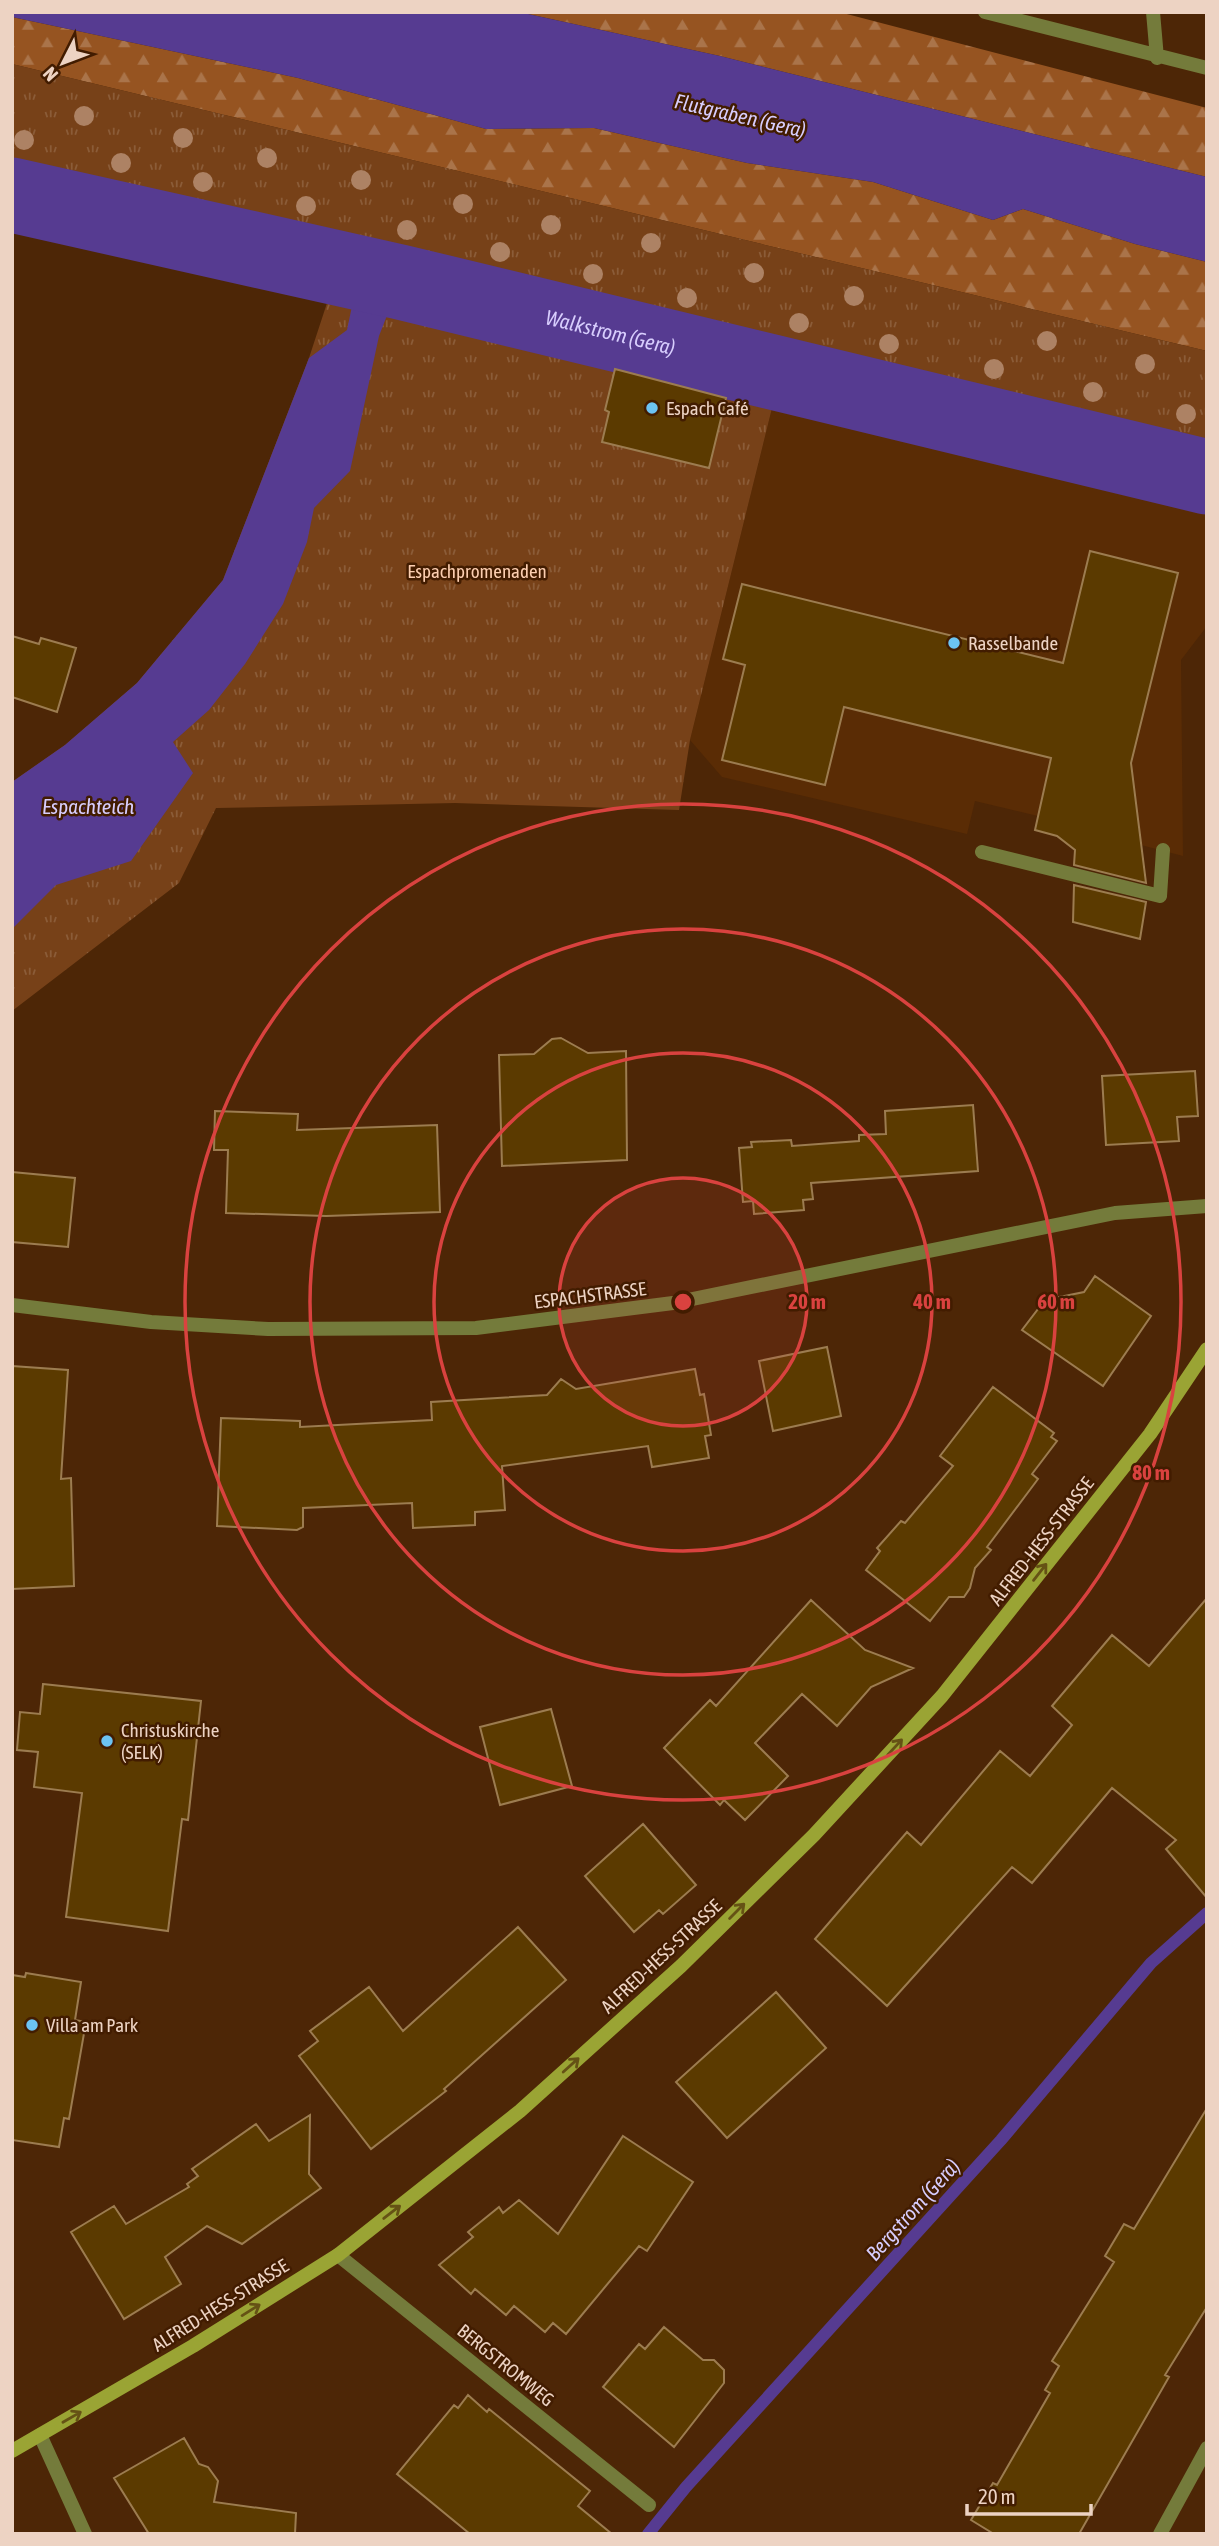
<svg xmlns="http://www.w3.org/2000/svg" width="1219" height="2546" font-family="'Asap Condensed',sans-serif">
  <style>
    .built { fill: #5a2c05 }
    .forest { fill: url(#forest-firs) }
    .park { fill: url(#park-tufts) }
    .water { fill: #563b91 }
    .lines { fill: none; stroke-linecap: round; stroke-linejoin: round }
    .stream { stroke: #563b91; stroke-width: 12 }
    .river { stroke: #563b91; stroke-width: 75 }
    .building { fill: #5b3a00; stroke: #9c7c50; stroke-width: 2 }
    .service { stroke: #747b3b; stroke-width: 14 }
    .minor { stroke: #747b3b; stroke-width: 14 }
    .tertiary { stroke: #747b3b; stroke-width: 14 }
    .secondary { stroke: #9aa434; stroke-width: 14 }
    .tree { fill: #ad8264 }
    .oneway { stroke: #655215 }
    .ring { fill: none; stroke: #d9423f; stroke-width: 3.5 }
    .poi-dot { fill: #6cc3f2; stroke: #421c00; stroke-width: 2.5 }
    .labels { text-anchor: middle; stroke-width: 5; stroke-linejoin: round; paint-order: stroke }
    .poi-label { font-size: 19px; fill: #edd3c3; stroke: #421c00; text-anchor: start }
    .park-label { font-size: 19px; fill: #fcceb0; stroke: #421c00 }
    .street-label { font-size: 19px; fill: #edd3c3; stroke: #421c00 }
    .water-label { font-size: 21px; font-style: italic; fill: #d7cdfd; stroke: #421c00 }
    .centre { fill: #d9423f; stroke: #421c00; stroke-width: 3.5 }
    .ring-label { font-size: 21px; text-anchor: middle; font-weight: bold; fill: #d9423f; stroke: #421c00; stroke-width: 5; stroke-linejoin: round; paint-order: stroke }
  </style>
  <defs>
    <pattern id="forest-firs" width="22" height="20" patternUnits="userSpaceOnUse" patternTransform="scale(1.75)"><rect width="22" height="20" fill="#965421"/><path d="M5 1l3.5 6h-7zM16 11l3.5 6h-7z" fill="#aa744a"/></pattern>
    <pattern id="park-tufts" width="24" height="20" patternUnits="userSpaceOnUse" patternTransform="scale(1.75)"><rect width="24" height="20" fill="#774118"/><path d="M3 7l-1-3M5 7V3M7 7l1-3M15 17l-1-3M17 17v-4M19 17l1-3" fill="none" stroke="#8b5c38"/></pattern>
  </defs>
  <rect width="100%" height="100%" fill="#4d2606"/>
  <path class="built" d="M772 408 1207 508V626L1181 660 1183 856 1141 845 1143 857 1035 830 1038 816 975 801 967 834 722 777 690 740Z"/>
  <path class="forest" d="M519 12H839L1207 108V177L720 56Z
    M12 17 298 78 486 129 594 128 747 163 873 182 993 220 1023 209 1135 244 1207 262V351L12 64Z
    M12 167 1207 452V508L772 408 387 310 399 282 343 269 352 306 12 226Z"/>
  <path class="park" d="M12 64 1207 351V452L12 167Z
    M328 300 387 310 600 362 772 408 690 740 679 810 455 803 216 808 179 883 12 1011V782L65 745 137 683 223 580 309 358Z"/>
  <path class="water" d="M12 12H519L720 56 1207 177V262L1135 244 1023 209 993 220 873 182 747 163 594 128 486 129 298 78 12 17Z
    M342 269 400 282 379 336 350 471 314 508 307 542 283 604 245 664 209 710 173 742 193 773 131 861 56 885 12 929V782L65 745 137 683 223 580 309 358 347 330 352 306Z"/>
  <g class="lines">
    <path class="stream" d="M648 2534 686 2487 1001 2140 1151 1963 1207 1913"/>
    <path class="river" id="s1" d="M12 195 400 282 1207 477"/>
  </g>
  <path class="building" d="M615 369 726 398 709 468 602 442 609 412 605 410Z
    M1090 551 1178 573 1131 763 1146 883 1074 865 1075 850 1057 836 1035 830 1051 758 844 707 825 785 722 760 745 665 723 659 742 584 1063 663Z
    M12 636 39 644 41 638 76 648 57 712 12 697Z
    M1074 885 1146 902 1140 939 1073 922Z
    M561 1038 588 1053 626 1051 627 1160 502 1166 499 1055 534 1054 552 1039Z
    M1195 1071 1198 1116 1177 1117 1179 1141 1106 1145 1102 1076Z
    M973 1105 978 1171 811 1183 813 1199 803 1200 804 1210 754 1214 753 1201 743 1202 739 1148 752 1147 751 1142 791 1140 792 1146 859 1141V1135L886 1134 885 1111Z
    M215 1111 298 1114 297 1130 437 1125 440 1212 326 1216 226 1213 228 1150H214Z
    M12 1172 75 1178 68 1247 12 1242Z
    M1095 1276 1151 1316 1103 1386 1022 1330 1045 1300 1084 1292Z
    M827 1347 841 1416 773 1431 759 1361Z
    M12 1366 68 1370 61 1479 71 1478 74 1586 12 1589Z
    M695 1369 700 1395 704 1394 711 1435 705 1436 709 1458 652 1467 648 1446 502 1466 505 1510 475 1512V1525L413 1528 412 1503 303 1508V1527L297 1530 217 1526 221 1418 300 1421V1427L432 1420 431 1402 547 1395 561 1379 576 1389Z
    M993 1387 1054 1433 1051 1437 1057 1441 1032 1474 1038 1479 987 1547 991 1550 975 1568 970 1588 964 1597H949L930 1621 866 1570 880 1551 877 1548 901 1521 905 1523 953 1466 940 1456Z
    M1207 1598V1898L1166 1849 1176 1840 1112 1788 1032 1883 1012 1867 887 2006 815 1939 907 1832 921 1845 1000 1751 1030 1776 1072 1725 1052 1706 1112 1635 1149 1666Z
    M811 1600 865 1650 913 1668 871 1687 837 1726 802 1694 755 1743 788 1776 745 1820 724 1800 720 1805 664 1748 710 1700 716 1706Z
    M43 1684 201 1701 188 1820 182 1819 168 1931 66 1917 82 1793 34 1787 38 1752 17 1750 20 1712 40 1714Z
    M551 1709 572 1786 500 1805 480 1727Z
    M643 1824 696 1885 663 1914 659 1910 634 1932 585 1876Z
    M518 1927 566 1980 444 2089 446 2091 371 2149 299 2056 318 2041 310 2031 369 1987 403 2031Z
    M26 1973 81 1982 75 2020 86 2022 69 2119 64 2118 59 2147 12 2140V1975L25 1977Z
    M776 1992 826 2048 727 2138 676 2082Z
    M1207 2108V2307L1165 2375 1169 2377 1079 2534H994L971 2520 993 2483 997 2485 1050 2393 1045 2390 1059 2366 1052 2361 1114 2262 1105 2256 1124 2224 1134 2229Z
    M310 2115 309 2174 321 2188 242 2244 207 2226 165 2257 181 2284 124 2319 71 2232 114 2206 126 2224 189 2187 187 2184 198 2176 192 2169 256 2124 269 2141Z
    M623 2136 693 2182 647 2251 639 2246 566 2334 553 2323 545 2332 514 2306 506 2315 475 2289 471 2294 439 2265 473 2237 468 2232 499 2207 503 2213 519 2200 558 2234Z
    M664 2327 703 2360H714L724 2370V2383L674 2447 603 2387 639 2344 645 2349Z
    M468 2395 487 2412 489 2409 590 2491 578 2506 612 2534H470L397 2474 454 2405 458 2408Z
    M184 2438 199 2464 208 2467 218 2481 214 2502 296 2513 295 2534H149L114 2478Z"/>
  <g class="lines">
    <path class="service" d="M40 2435 85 2534"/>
    <path class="minor" d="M985 12 1207 68
      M1153 12 1157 58
      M982 852 1160 896 1163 850
      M338 2255 649 2505
      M1160 2534 1207 2448"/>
    <path class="tertiary" d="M12 1305 151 1322 268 1329 476 1328 673 1303 1115 1213 1207 1206"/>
    <path class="secondary" d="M12 2451 193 2346 338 2255 520 2111 681 1966 814 1835 942 1696 1150 1434 1207 1349"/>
  </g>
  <g class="tree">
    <circle cx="84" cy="116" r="10"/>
    <circle cx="183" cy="138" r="10"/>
    <circle cx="24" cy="140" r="10"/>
    <circle cx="267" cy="158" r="10"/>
    <circle cx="121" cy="163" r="10"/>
    <circle cx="361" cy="180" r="10"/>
    <circle cx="203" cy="182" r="10"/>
    <circle cx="463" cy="204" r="10"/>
    <circle cx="306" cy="206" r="10"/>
    <circle cx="551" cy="225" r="10"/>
    <circle cx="407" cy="230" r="10"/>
    <circle cx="651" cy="243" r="10"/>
    <circle cx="500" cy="252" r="10"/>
    <circle cx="754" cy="273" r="10"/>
    <circle cx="593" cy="274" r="10"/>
    <circle cx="854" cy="296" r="10"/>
    <circle cx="687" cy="298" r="10"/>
    <circle cx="799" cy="323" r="10"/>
    <circle cx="1047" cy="341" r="10"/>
    <circle cx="889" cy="344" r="10"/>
    <circle cx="1145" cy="364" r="10"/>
    <circle cx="994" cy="369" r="10"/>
    <circle cx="1093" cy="392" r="10"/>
    <circle cx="1186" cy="414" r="10"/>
  </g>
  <defs><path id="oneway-shaft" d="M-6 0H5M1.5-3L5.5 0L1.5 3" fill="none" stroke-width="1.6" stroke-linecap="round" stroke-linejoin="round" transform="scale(1.75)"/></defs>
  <g class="oneway">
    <use href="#oneway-shaft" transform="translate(1040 1572) rotate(-52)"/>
    <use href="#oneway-shaft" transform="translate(895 1747) rotate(-47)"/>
    <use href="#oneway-shaft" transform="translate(737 1911) rotate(-45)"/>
    <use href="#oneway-shaft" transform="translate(571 2065) rotate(-42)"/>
    <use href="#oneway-shaft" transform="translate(392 2212) rotate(-38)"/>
    <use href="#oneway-shaft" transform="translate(251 2310) rotate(-32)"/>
    <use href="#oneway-shaft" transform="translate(72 2417) rotate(-30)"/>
  </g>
  <circle cx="683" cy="1302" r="124" fill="#d9423f" fill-opacity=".12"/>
  <g class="ring">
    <circle cx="683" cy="1302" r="124"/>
    <circle cx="683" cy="1302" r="249"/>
    <circle cx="683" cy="1302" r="373"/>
    <circle cx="683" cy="1302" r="498"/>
  </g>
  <g class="poi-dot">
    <circle cx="652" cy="408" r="7"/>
    <circle cx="954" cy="643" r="7"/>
    <circle cx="107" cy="1741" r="7"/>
    <circle cx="32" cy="2025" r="7"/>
  </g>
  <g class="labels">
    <g class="poi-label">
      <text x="666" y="415">Espach Café</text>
      <text x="968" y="650">Rasselbande</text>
      <text x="121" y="1737">Christuskirche<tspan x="121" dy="22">(SELK)</tspan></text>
      <text x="46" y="2032">Villa am Park</text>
    </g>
    <g class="park-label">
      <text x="477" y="578">Espachpromenaden</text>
    </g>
    <g class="street-label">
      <text transform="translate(590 1295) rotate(-7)" y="7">ESPACHSTRASSE</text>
      <text transform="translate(1041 1541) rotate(-52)" y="7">ALFRED-HESS-STRASSE</text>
      <text transform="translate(661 1956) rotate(-43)" y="7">ALFRED-HESS-STRASSE</text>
      <text transform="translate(220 2305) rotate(-32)" y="7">ALFRED-HESS-STRASSE</text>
      <text transform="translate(506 2365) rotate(39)" y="7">BERGSTROMWEG</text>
    </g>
    <g class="water-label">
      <text transform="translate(740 116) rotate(13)" y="7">Flutgraben (Gera)</text>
      <text dy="7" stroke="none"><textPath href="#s1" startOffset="614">Walkstrom (Gera)</textPath></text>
      <text x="88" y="814">Espachteich</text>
      <text transform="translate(913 2210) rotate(-48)" y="7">Bergstrom (Gera)</text>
    </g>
  </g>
  <circle cx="683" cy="1302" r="10" class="centre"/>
  <g class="ring-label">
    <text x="807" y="1309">20 m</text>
    <text x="932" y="1309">40 m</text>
    <text x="1056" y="1309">60 m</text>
    <text x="1151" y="1480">80 m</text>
  </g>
  <rect width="1219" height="2546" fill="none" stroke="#edd3c3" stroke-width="28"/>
  <g transform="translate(63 63) rotate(228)" stroke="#421c00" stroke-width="5" paint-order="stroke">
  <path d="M0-5L12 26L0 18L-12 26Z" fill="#edd3c3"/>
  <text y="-10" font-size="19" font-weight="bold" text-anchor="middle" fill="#edd3c3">N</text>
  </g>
  <path d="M967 2504v10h124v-10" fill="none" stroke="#edd3c3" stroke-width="3.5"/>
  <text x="978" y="2504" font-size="21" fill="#edd3c3" stroke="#421c00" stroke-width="5" paint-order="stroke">20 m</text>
</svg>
